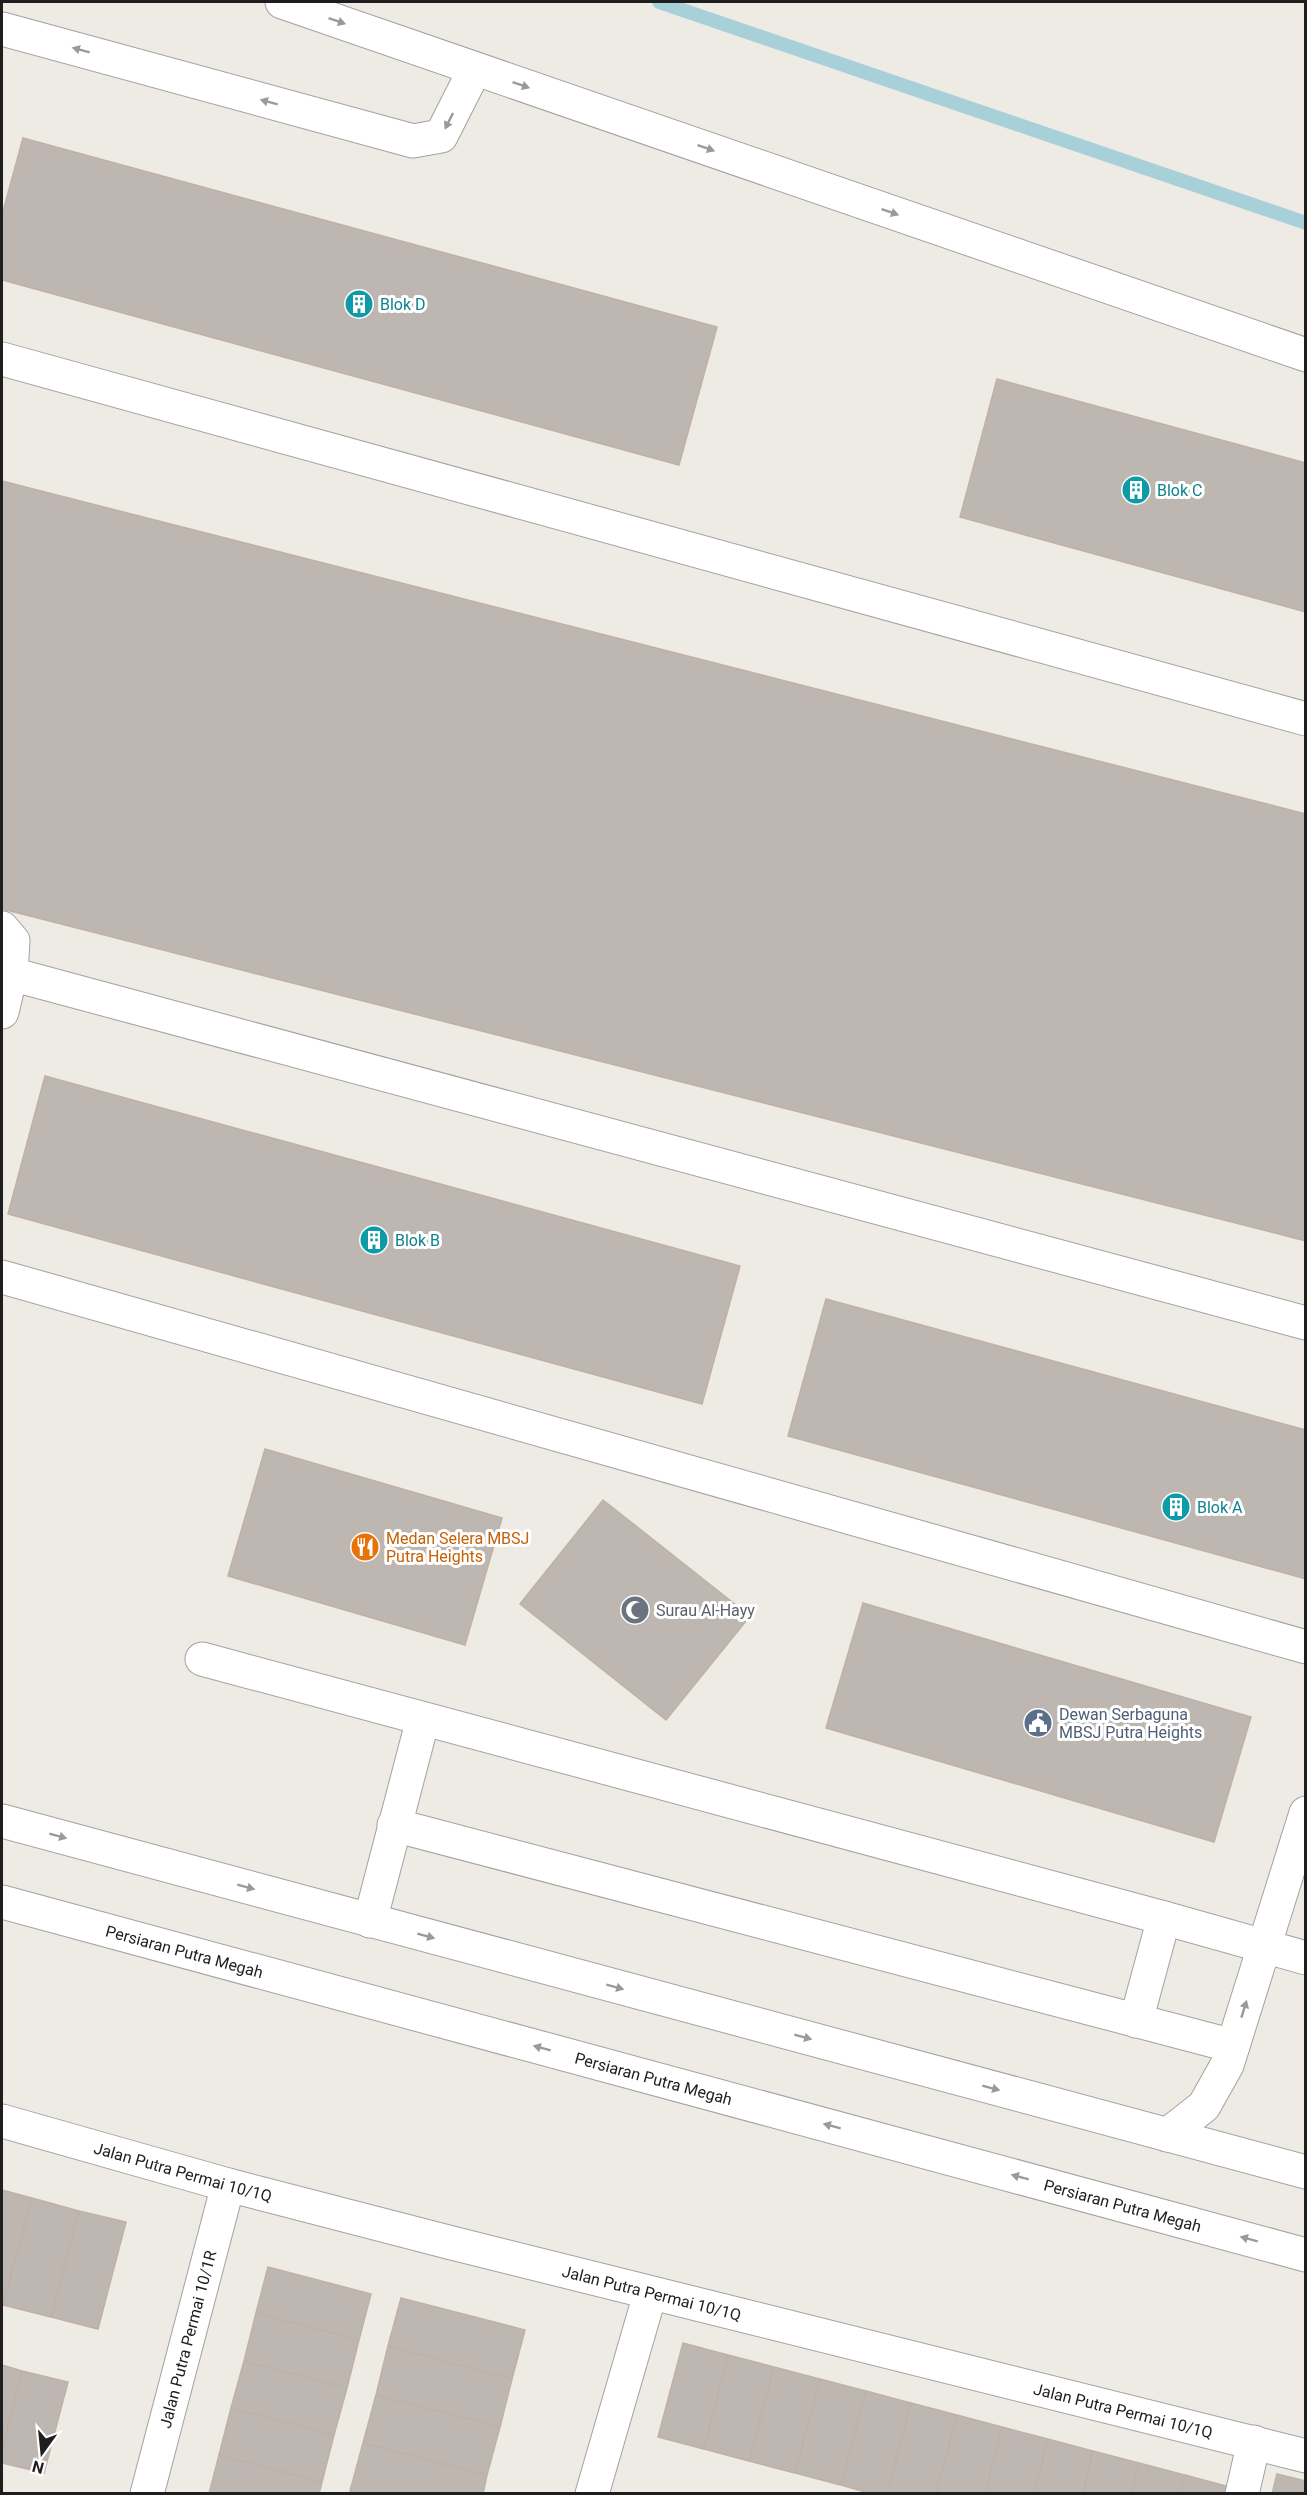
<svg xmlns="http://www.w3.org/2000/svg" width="1307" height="2495" font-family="Roboto,sans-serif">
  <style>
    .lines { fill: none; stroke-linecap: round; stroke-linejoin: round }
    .stream { stroke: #a7d0d9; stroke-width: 14 }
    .building { fill: #beb6b1; stroke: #bfb1a7; stroke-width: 1.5 }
    .minor-casing { stroke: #a2a2a2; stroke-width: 35 }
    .minor { stroke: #fff; stroke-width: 33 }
    .oneway { fill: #9a9a9a }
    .labels { text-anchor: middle; stroke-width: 6; stroke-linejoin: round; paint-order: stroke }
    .culture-label { font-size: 16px; fill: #0d838f; stroke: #fff; text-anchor: start }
    .food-label { font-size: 16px; fill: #c56008; stroke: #fff; text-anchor: start }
    .worship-label { font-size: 16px; fill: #5b616d; stroke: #fff; text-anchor: start }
    .service-label { font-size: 16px; fill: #4e5e75; stroke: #fff; text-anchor: start }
    .street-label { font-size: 16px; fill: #1e1e1e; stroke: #fff }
  </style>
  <rect width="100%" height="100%" fill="#eeeae4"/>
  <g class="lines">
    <path class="stream" d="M659 2 1306 223"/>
  </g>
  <path class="building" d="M23 138 717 327 679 465 2 280V215Z
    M997 379 1306 463V612L960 517Z
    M2 481 1306 814V1241L2 909Z
    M45 1076 740 1266 702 1404 8 1214Z
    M826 1299 1306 1430V1579L788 1436Z
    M265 1449 502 1518 465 1645 228 1576Z
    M603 1500 750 1616 666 1720 520 1604Z
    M863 1603 1251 1717 1214 1842 826 1728Z
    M2 2190 32 2198 3 2305 2 2304Z
    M32 2198 79 2211 51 2317 3 2305Z
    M79 2211 126 2222 98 2329 51 2317Z
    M268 2267 371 2294 359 2340 256 2313Z
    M401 2298 525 2330 512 2379 388 2346Z
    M256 2313 359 2340 347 2388 244 2361Z
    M683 2343 728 2355 704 2449 658 2437Z
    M388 2346 512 2379 500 2427 376 2395Z
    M728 2355 774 2367 749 2461 704 2449Z
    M244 2361 347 2388 334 2435 231 2408Z
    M2 2365 22 2371 2 2451Z
    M774 2367 820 2379 795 2473 749 2461Z
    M22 2371 68 2382 44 2473 2 2463V2451Z
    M820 2379 866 2391 841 2485 795 2473Z
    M866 2391 911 2403 887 2494H872L841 2485Z
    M376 2395 500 2427 487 2475 363 2443Z
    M911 2403 957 2415 936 2494H887Z
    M231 2408 334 2435 322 2482 219 2455Z
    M957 2415 1002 2427 985 2494H936Z
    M1002 2427 1048 2439 1034 2494H985Z
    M1048 2439 1093 2451 1083 2494H1034Z
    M363 2443 487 2475 483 2494H360L350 2491Z
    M1093 2451 1139 2463 1131 2494H1083Z
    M219 2455 322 2482 319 2494H209Z
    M1139 2463 1185 2475 1180 2494H1131Z
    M1277 2474 1306 2481V2494H1272Z
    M1185 2475 1230 2487 1229 2494H1180Z"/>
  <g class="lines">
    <g class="minor-casing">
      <g id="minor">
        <path d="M282 2 1306 355"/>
        <path d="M2 29 413 141 441 136 475 69"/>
        <path d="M2 359 1306 719"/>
        <path d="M2 928 13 941 11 974 2 1012"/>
        <path d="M11 974 1306 1323"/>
        <path d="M2 1277 1306 1647"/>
        <path d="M202 1659 1164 1918 1306 1958"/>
        <path d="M2 1821 1306 2172"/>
        <path d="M394 1825 1233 2046"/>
        <path id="s1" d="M2 1902 1306 2255"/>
        <path d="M370 1921 423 1719"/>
        <path d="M1136 2021 1164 1918"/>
        <path id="s2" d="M2 2121 228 2185 448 2242 1306 2456"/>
        <path d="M1167 2135 1204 2106 1227 2065 1306 1813"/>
        <path id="s3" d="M147 2494 228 2185"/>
        <path d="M592 2494 650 2294"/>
        <path d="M1242 2494 1254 2442"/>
      </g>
    </g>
    <use href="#minor" class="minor"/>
  </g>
  <defs><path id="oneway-solid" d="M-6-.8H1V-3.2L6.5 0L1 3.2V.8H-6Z" transform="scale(1.5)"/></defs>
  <g class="oneway">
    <use href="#oneway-solid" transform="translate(337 21) rotate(19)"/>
    <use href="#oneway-solid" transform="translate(81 50) rotate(-165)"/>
    <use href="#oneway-solid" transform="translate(521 85) rotate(19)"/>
    <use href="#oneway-solid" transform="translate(269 102) rotate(-165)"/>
    <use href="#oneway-solid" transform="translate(449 121) rotate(117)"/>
    <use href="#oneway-solid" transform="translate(706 148) rotate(19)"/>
    <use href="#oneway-solid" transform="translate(890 212) rotate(19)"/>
    <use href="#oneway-solid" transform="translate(58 1836) rotate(15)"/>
    <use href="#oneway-solid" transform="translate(246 1887) rotate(15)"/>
    <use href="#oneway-solid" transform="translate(426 1936) rotate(15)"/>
    <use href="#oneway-solid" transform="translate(615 1987) rotate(15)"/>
    <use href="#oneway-solid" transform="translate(1244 2009) rotate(-73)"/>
    <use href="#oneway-solid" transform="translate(803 2037) rotate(15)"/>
    <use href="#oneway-solid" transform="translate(542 2048) rotate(-165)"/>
    <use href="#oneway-solid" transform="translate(991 2088) rotate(15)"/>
    <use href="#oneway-solid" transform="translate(832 2126) rotate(-165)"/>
    <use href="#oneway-solid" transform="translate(1020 2177) rotate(-165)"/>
    <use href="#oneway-solid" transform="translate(1249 2239) rotate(-165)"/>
  </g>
  <defs>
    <g id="building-disc" transform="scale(1.5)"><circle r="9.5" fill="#0f9aa8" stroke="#fff"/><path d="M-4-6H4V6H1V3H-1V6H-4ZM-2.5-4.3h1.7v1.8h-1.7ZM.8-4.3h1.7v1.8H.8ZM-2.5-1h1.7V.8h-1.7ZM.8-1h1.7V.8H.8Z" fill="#fff"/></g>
    <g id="restaurant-disc" transform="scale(1.5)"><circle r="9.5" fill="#e8710a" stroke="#fff"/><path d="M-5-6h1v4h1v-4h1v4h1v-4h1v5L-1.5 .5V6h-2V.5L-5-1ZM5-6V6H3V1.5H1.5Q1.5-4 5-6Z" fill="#fff"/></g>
    <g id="mosque-disc" transform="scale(1.5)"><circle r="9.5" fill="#6b7280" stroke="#fff"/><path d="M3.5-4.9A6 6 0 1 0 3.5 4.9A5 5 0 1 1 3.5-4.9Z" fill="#fff"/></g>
    <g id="civic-disc" transform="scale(1.5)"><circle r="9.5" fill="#5c6f8a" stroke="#fff"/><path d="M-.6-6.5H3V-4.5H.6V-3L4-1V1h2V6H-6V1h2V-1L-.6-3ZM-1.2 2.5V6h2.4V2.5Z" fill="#fff"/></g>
  </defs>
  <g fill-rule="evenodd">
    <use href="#building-disc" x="359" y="304"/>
    <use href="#building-disc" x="1136" y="490"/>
    <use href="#building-disc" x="374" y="1240"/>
    <use href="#building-disc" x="1176" y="1507"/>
    <use href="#restaurant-disc" x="365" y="1547"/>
    <use href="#mosque-disc" x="635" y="1610"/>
    <use href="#civic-disc" x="1038" y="1723"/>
  </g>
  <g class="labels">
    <g class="culture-label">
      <text x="380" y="310">Blok D</text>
      <text x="1157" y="496">Blok C</text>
      <text x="395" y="1246">Blok B</text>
      <text x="1197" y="1513">Blok A</text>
    </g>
    <g class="food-label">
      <text x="386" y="1544">Medan Selera MBSJ<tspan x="386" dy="18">Putra Heights</tspan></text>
    </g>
    <g class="worship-label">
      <text x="656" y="1616">Surau Al-Hayy</text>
    </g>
    <g class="service-label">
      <text x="1059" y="1720">Dewan Serbaguna<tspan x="1059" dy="18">MBSJ Putra Heights</tspan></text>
    </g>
    <g class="street-label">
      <text dy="6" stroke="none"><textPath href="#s1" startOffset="189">Persiaran Putra Megah</textPath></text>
      <text dy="6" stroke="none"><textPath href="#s1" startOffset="675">Persiaran Putra Megah</textPath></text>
      <text dy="6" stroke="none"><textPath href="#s2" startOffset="188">Jalan Putra Permai 10/1Q</textPath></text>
      <text dy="6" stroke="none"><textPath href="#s1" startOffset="1161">Persiaran Putra Megah</textPath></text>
      <text dy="6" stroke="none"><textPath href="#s2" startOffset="672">Jalan Putra Permai 10/1Q</textPath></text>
      <text dy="6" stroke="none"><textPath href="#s3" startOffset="160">Jalan Putra Permai 10/1R</textPath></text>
      <text dy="6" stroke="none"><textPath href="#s2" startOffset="1158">Jalan Putra Permai 10/1Q</textPath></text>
    </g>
  </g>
  <rect width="1307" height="2495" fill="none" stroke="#1e1e1e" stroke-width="6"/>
  <g transform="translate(42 2453) rotate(195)" stroke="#ffffff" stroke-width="4.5" paint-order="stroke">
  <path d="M0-4.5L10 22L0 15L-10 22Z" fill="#1e1e1e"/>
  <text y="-9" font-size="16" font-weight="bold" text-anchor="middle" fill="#1e1e1e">N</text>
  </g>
</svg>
